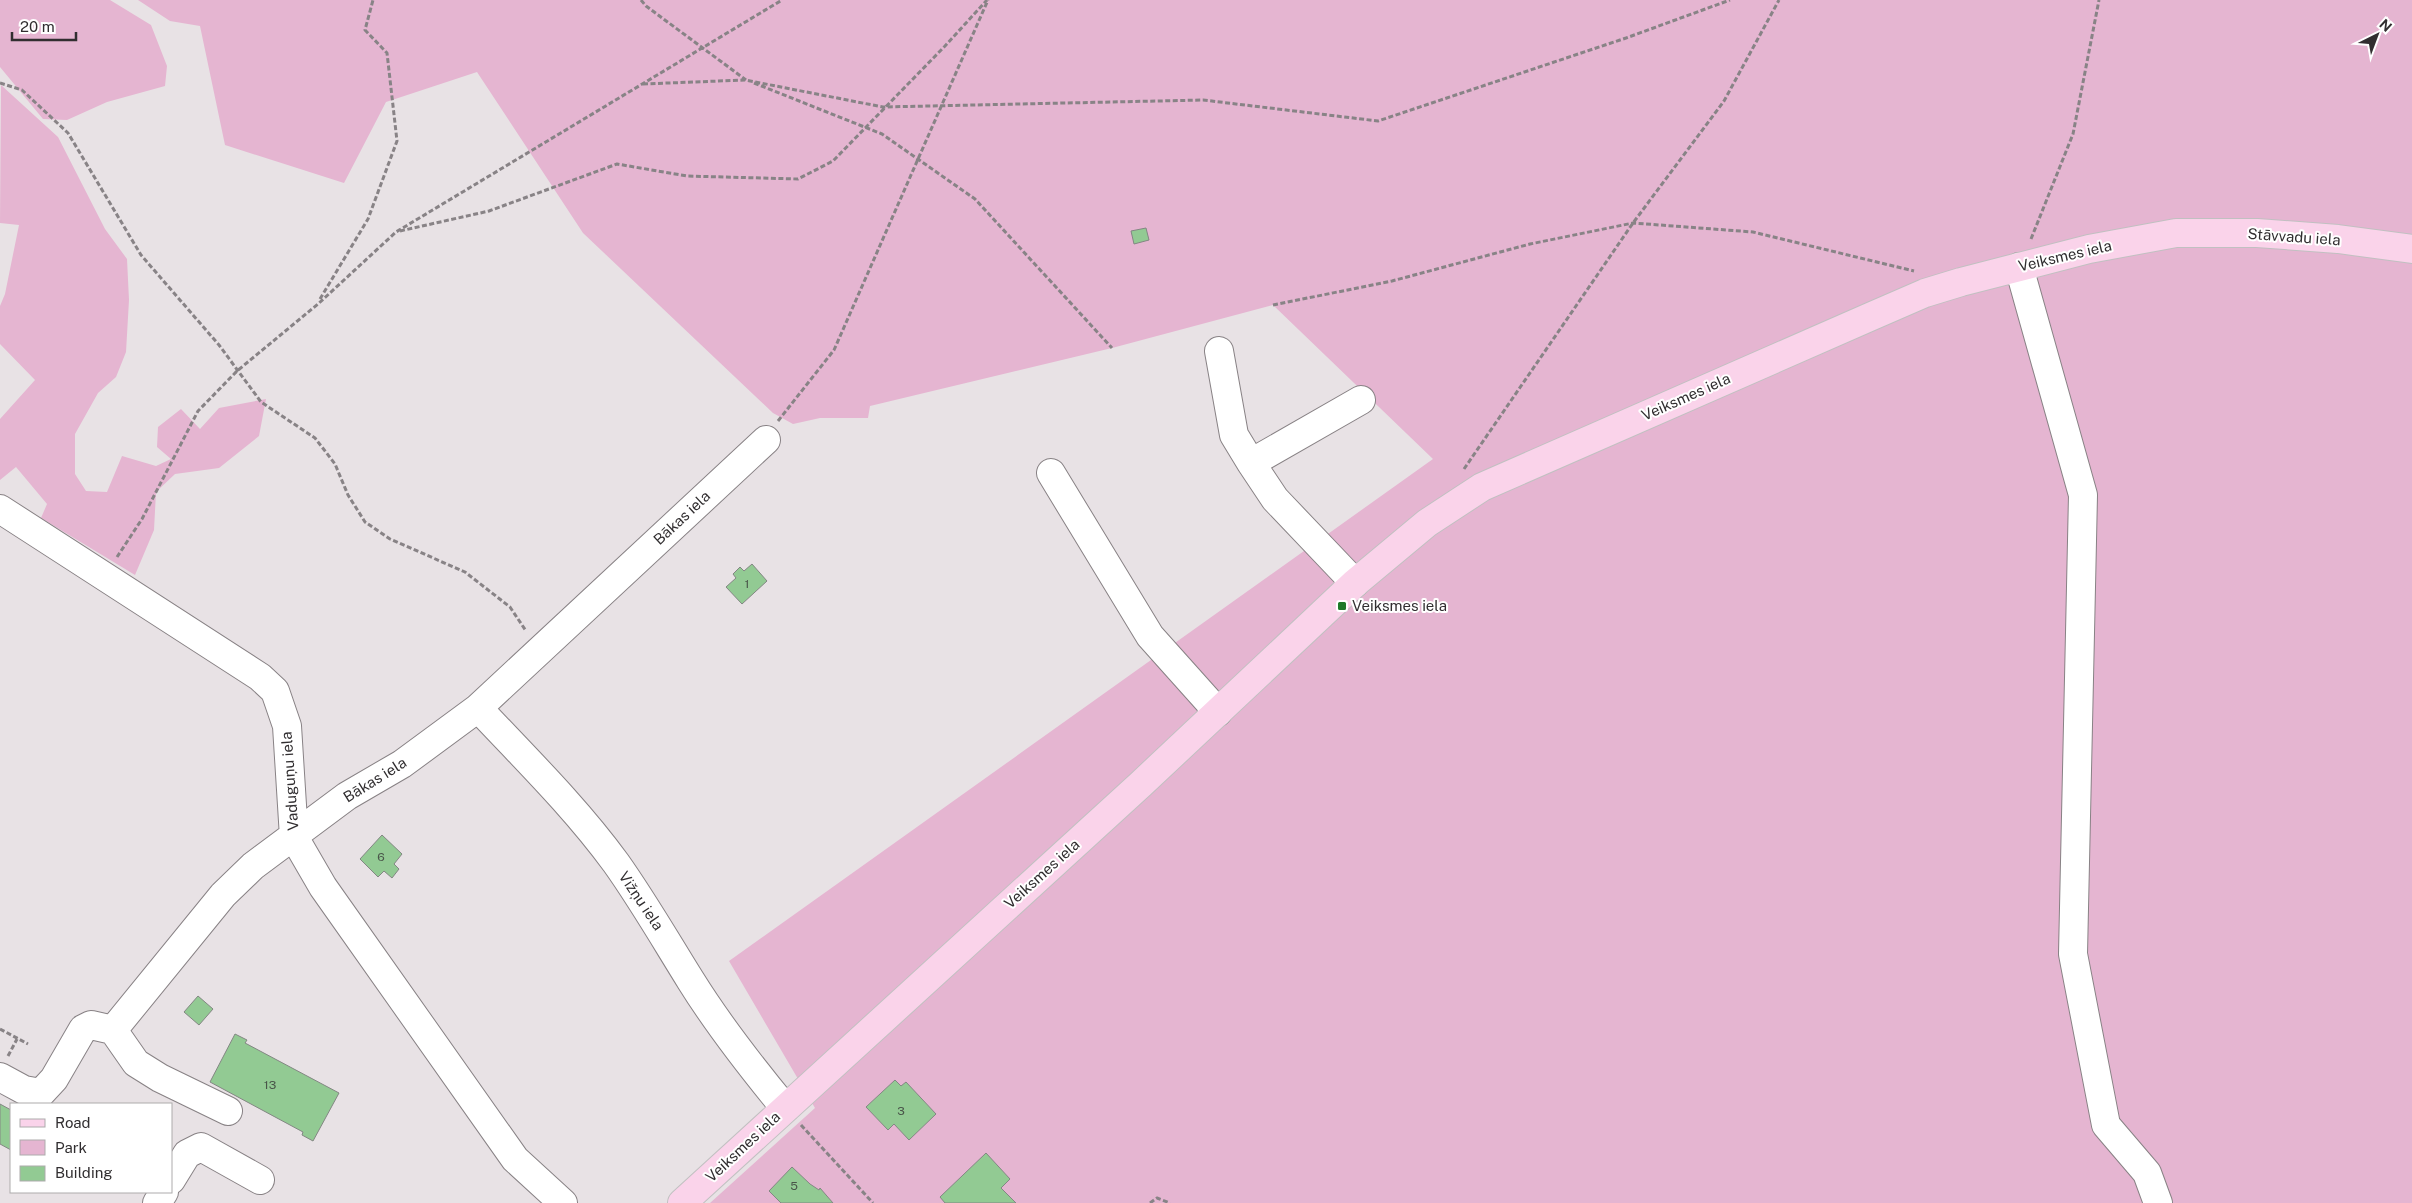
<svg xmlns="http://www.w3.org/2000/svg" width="2412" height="1203" font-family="'Public Sans',sans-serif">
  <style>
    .green { fill: #e5b5d1 }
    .building { fill: #92ca93; stroke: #838783 }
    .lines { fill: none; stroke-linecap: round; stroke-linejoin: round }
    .minor-casing { stroke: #888285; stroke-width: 30 }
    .major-casing { stroke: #c1c0c1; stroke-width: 30 }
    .path { stroke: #888386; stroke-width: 3; stroke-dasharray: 5 2.5; stroke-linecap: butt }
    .minor { stroke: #fff; stroke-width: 28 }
    .major { stroke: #fad3ea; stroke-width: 28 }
    .poi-dot { fill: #1e7929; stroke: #fff; stroke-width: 2 }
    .labels { text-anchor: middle; stroke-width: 4; stroke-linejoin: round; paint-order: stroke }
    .number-label { font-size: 12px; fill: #495549 }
    .street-label { font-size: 15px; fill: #312e30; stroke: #fff }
    .poi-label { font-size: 15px; fill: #312e30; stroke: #fff; text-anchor: start }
  </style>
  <rect width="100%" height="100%" fill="#e8e2e5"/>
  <path class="green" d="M0 0H110L151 25 167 66 165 86 107 102 67 120 43 119 0 67Z
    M138 0H2412V1203H710L815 1108 729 961 1433 459 1273 305 1112 348 870 406 868 418H820L793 424 773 413 583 233 477 72 386 102 344 183 225 145 200 26 170 21Z
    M1 85 58 137 105 229 127 259 129 300 126 352 116 377 98 393 75 434V474L86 491 107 492 122 456 156 466 171 459 157 447 158 427 181 409 200 429 219 408 266 399 259 436 219 468 175 474 156 492 154 530 135 575 41 518 47 504 16 467 0 480V419L35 380 0 344V306L5 294 19 225 0 223Z"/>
  <path class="building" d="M1146 228 1149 240 1134 244 1131 231Z
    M752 564 767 581 742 604 726 587 736 578 733 574 740 567 744 571Z
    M382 835 402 854 394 864 399 869 392 878 384 871 378 877 360 859Z
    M198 996 213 1009 199 1025 184 1012Z
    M235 1034 247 1040 245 1043 339 1093 313 1141 302 1135 303 1132 210 1082Z
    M895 1080 901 1086 906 1082 936 1114 909 1140 894 1124 888 1130 866 1107Z
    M0 1104 11 1110V1150L0 1144Z
    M986 1153 1010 1179 1001 1188 1016 1203H945L940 1197Z
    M792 1167 810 1184 819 1190 820 1188 833 1203H781L769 1191Z"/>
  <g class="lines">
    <g class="minor-casing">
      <path id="minor" d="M2019 267 2083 495 2073 954 2106 1125 2147 1173 2158 1203
        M1219 351 1234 435 1251 463 1275 499 1355 583
        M1251 463 1361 400
        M1051 473 1150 636 1218 712
        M0 509 260 677 275 691 287 726 294 837 323 887 515 1159 563 1203
        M478 708C525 758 575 807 616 863 643 901 666 941 691 981 719 1026 752 1068 785 1108
        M113 1030 136 1063 160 1078 228 1111
        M0 1077 24 1090 41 1093 54 1079 83 1029 91 1025 113 1030 223 895 253 866 347 796 402 764 478 708 766 440
        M171 1180 187 1154 201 1147 260 1180
        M157 1203 164 1192"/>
    </g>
    <g class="major-casing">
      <path id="major" d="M682 1203 1141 784 1355 583 1427 523 1482 487 1872 316 1925 293 1961 282 2089 249 2176 233H2257L2338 239 2412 249"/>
    </g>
    <path class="path" d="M641 0 646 6 746 80
      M0 83 22 90 68 133 141 255 219 345 261 402 315 438 335 464 348 495 365 522 390 539 465 572 510 607 526 631
      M754 83 882 134 975 199 1112 348
      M643 84 745 80 883 107 1203 100 1378 121 1626 38 1730 0
      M400 231 489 211 617 164 687 176 798 179 833 161 945 46 987 0
      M2031 239 2073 134 2099 0
      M320 299 368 219 397 141 387 53 365 30 373 0
      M1273 305 1392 281 1530 244 1633 223 1753 232 1914 271
      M778 421 834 350 988 0
      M1464 469 1633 223 1724 101 1779 0
      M117 557 142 519 198 411 237 371 318 304 396 232 782 0
      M0 1029 28 1044
      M8 1056 17 1039
      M801 1125 873 1203
      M1150 1203 1157 1198 1170 1203"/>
    <use href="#minor" class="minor"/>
    <use href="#major" class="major"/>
  </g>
  <rect class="poi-dot" x="1337" y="601" width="10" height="10" rx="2.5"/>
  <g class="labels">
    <g class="number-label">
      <text x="747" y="588">1</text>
      <text x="381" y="861">6</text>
      <text x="270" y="1089">13</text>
      <text x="901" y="1115">3</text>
      <text x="794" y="1190">5</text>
    </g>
    <g class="street-label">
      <text transform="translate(2294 237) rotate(4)" y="5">Stāvvadu iela</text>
      <text transform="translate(2065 256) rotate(-13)" y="5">Veiksmes iela</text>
      <text transform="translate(1686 397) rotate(-24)" y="5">Veiksmes iela</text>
      <text transform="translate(682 518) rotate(-43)" y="5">Bākas iela</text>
      <text transform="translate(375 780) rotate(-32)" y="5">Bākas iela</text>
      <text transform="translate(290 781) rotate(-94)" y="5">Vaduguņu iela</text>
      <text transform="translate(1042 874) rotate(-42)" y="5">Veiksmes iela</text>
      <text transform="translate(641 901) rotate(56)" y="5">Vižņu iela</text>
      <text transform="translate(743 1147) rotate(-43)" y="5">Veiksmes iela</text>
    </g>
    <g class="poi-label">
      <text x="1352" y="611">Veiksmes iela</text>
    </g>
  </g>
  <rect x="10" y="1103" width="162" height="90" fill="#ffffff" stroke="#adabac"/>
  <rect x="20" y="1119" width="25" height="8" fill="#fad3ea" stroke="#adabac"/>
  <text x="55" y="1128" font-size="15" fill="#312e30">Road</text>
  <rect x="20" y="1140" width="25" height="15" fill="#e5b5d1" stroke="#adabac"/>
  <text x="55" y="1153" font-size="15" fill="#312e30">Park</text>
  <rect x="20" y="1166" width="25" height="15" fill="#92ca93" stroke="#adabac"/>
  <text x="55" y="1178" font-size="15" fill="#312e30">Building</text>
  <g transform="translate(2377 35) rotate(42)" stroke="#ffffff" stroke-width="4" paint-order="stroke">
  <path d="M0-4L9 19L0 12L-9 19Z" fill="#312e30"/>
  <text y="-8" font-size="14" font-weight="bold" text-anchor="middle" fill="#312e30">N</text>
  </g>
  <path d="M12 32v8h64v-8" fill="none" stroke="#312e30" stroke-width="2.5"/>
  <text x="20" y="32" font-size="15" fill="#312e30" stroke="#ffffff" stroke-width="4" paint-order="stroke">20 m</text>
</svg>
